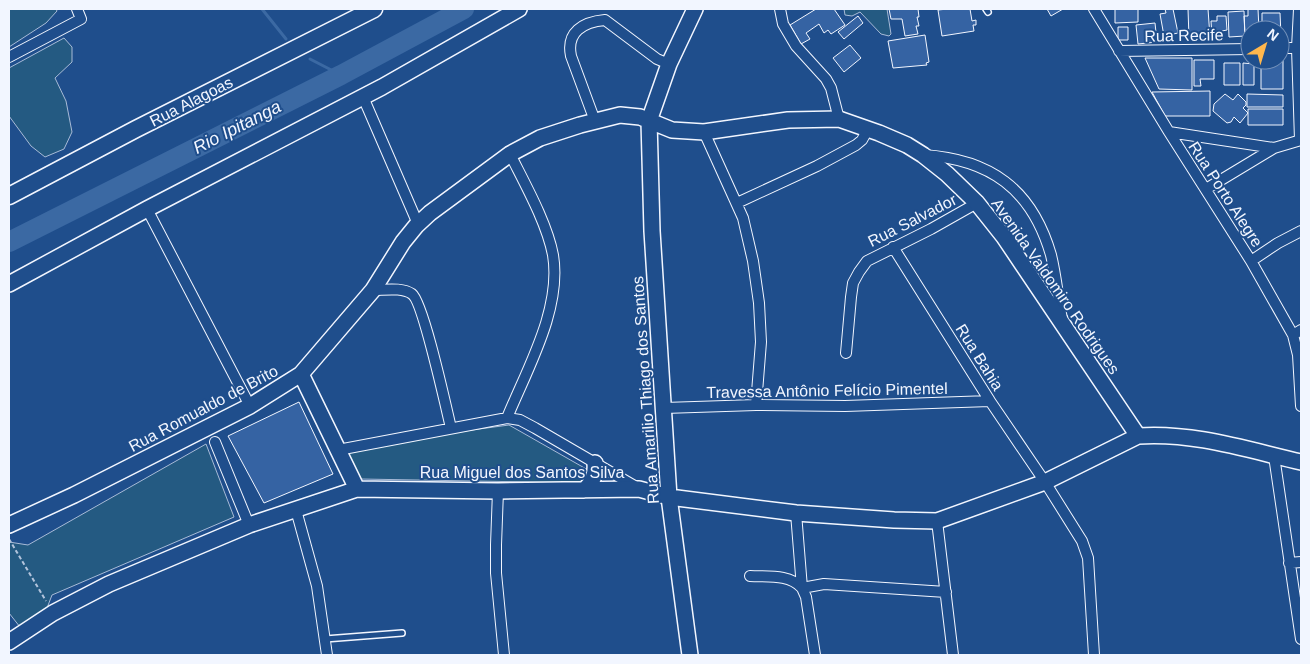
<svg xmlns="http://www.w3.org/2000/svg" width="1310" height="664" font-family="Helvetica,sans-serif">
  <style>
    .green { fill: #245a82; stroke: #a8bbd7 }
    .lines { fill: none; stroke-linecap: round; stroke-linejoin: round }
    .stream { stroke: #3b69a3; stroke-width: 3 }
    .river { stroke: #3b69a3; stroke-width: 20 }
    .building { fill: #3563a3; stroke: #f2f6ff }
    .lane-casing { stroke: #f2f6ff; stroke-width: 8 }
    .street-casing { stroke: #f2f6ff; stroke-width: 12 }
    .secondary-casing { stroke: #f2f6ff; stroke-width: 18 }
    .primary-casing { stroke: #f2f6ff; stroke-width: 19 }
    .path { stroke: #b3c4dc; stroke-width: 2; stroke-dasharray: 4 2.5; stroke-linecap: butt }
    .lane { stroke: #1f4e8c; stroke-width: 5 }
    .street { stroke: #1f4e8c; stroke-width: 10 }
    .secondary { stroke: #1f4e8c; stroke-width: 15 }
    .primary { stroke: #1f4e8c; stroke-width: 16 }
    .labels { text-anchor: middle; stroke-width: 4; stroke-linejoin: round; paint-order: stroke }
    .street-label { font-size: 16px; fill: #f2f6ff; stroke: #1f4e8c }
    .water-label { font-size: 18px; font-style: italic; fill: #f2f6ff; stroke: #1f4e8c }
  </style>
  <rect width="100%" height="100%" fill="#1f4e8c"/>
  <path class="green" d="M9 9H56L57 11 46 23 9 47Z
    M844 9H887L891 34 889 36 881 34 860 12 852 16 845 15Z
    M64 38 72 47V62L55 78 66 101 72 132 64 149 45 157 31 146 9 116V68Z
    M509 425 588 470 586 483 361 479 345 447Z
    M206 444 234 517 52 595 47 608 20 627 9 613V542L28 545Z"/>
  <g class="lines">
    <path class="stream" d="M262 9 286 39
      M310 59 341 75"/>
    <path class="river" d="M9 242 341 75 464 9"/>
  </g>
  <path class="building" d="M816 9H834L845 25 831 34 828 30 824 33 819 24 806 33 810 39 801 44 790 25Z
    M889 9H918L919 17H917L919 26H916L918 34 905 36 902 19H891Z
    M948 9H970L972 21 976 20V25H973L974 31 942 36 938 10Z
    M1047 9H1063L1051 16Z
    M1115 9H1138V22L1115 23Z
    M1165 9H1173L1178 33 1164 36 1160 14 1166 13Z
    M1188 9H1208L1210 37 1189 38Z
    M1248 9H1258L1259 30H1250V36H1245L1244 16H1248Z
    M1244 11 1245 36 1229 37 1228 12Z
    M1262 13H1280L1281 36 1280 30H1262Z
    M858 16 863 23 844 39 838 32Z
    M1217 16H1226L1227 30 1222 31V35L1212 36 1211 21H1217Z
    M1155 23 1157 42 1138 44 1136 25Z
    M1118 27H1128V40H1118Z
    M925 35 929 62 926 63 927 65 893 68 888 41Z
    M850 45 861 58 844 72 833 58Z
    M1145 58H1192V90L1159 89Z
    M1283 59V89H1261V60Z
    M1194 60H1214V79H1200L1201 86H1194Z
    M1224 63H1240V85H1224Z
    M1243 63 1254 64V85H1243Z
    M1210 91V116H1165L1152 92Z
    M1225 94 1233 100 1238 94 1246 102V105L1243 108 1248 113 1240 123 1234 117 1231 122 1227 123 1213 111 1214 104Z
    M1247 94 1283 95V107H1247Z
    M1248 109H1283V125H1248Z
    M299 402 333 474 264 503 228 436Z"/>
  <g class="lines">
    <g class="lane-casing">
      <path id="lane" d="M986 9 988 12
        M325 639 402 633"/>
    </g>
    <g class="street-casing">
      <path id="street" d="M780 9 783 24 796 46 826 79 831 88 839 119
        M1094 9 1169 132 1251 261 1293 335 1298 355 1301 406
        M1299 9 1297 48 1300 140
        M1280 48H1301
        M1119 51 1250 49
        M9 57 81 19 77 9
        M363 97 418 224
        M595 121 571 56C566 32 583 22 605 20L657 59 669 64
        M704 132 743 218 753 261 759 303 761 342 756 405
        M1169 132 1274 148 1301 140
        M923 155C990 159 1032 189 1051 255 1056 275 1058 298 1062 319
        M1206 189 1274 148
        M737 203 817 166 856 145 862 140 868 129
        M147 209 250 406
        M893 247 990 401 1045 482 1082 541 1088 558 1094 655
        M1251 261 1278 243 1301 231
        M373 290C385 290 402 287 412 294 423 302 446 407 451 428
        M1293 335 1301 330
        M846 353 851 297 853 283 859 272 867 261 931 229 977 203
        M664 408 756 405 845 406 990 401
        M507 418C527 369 562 309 553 255 547 223 525 184 510 154
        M215 442 249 525
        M338 450 507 418 520 420 535 428 638 488
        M1274 456 1301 639
        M498 491 496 545V573L504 655
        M296 510 317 586 327 655
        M796 513 802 588 806 597 815 655
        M937 521 953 655
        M1289 563 1301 562
        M750 576C768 577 789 574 802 588L824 584 946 592"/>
    </g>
    <g class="secondary-casing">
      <path id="secondary" d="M9 284 147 209 382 87 519 9
        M301 374 357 489
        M584 490C593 482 596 475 595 463
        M9 525 74 495 250 406 301 374 373 290 403 242 416 226 430 213 510 154 540 138 580 125 620 115 640 117 672 130 704 132 788 120 839 119 879 133 907 145 923 155 947 174 977 203 1004 237 1138 436
        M9 642 53 613 109 584 249 525 357 489 498 491 639 489 669 497 796 513 894 520 937 521 1045 482 1138 436C1194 432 1248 450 1301 462
        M690 655 669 497 652 231 649 121 669 64 695 9"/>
    </g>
    <g class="primary-casing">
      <path id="primary" d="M9 196 136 129 374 9"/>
    </g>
    <path class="path" d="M9 539 46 601"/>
    <use href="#lane" class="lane"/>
    <use href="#street" class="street"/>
    <use href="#secondary" class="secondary"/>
    <use href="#primary" class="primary"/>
  </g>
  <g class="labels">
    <g class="street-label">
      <text transform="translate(1184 35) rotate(-1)" y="6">Rua Recife</text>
      <text transform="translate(191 101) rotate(-27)" y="6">Rua Alagoas</text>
      <text transform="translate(1226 194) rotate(57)" y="6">Rua Porto Alegre</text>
      <text transform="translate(912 220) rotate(-27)" y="6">Rua Salvador</text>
      <text transform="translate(1056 286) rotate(55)" y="6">Avenida Valdomiro Rodrigues</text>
      <text transform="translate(980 357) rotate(58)" y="6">Rua Bahia</text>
      <text transform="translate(645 390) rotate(-94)" y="6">Rua Amarilio Thiago dos Santos</text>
      <text transform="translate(827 390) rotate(-1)" y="6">Travessa Antônio Felício Pimentel</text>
      <text transform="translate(203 408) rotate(-28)" y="6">Rua Romualdo de Brito</text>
      <text x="522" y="478">Rua Miguel dos Santos Silva</text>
    </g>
    <g class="water-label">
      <text transform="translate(237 127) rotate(-27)" y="6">Rio Ipitanga</text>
    </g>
  </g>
  <rect width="1310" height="664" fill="none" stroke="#f2f6ff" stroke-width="20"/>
  <g transform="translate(1265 45) rotate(38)"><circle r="24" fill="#1f4e8c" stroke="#7391ba"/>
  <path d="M0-4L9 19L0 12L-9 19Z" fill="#ffb74d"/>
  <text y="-8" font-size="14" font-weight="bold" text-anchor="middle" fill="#f2f6ff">N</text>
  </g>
</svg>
